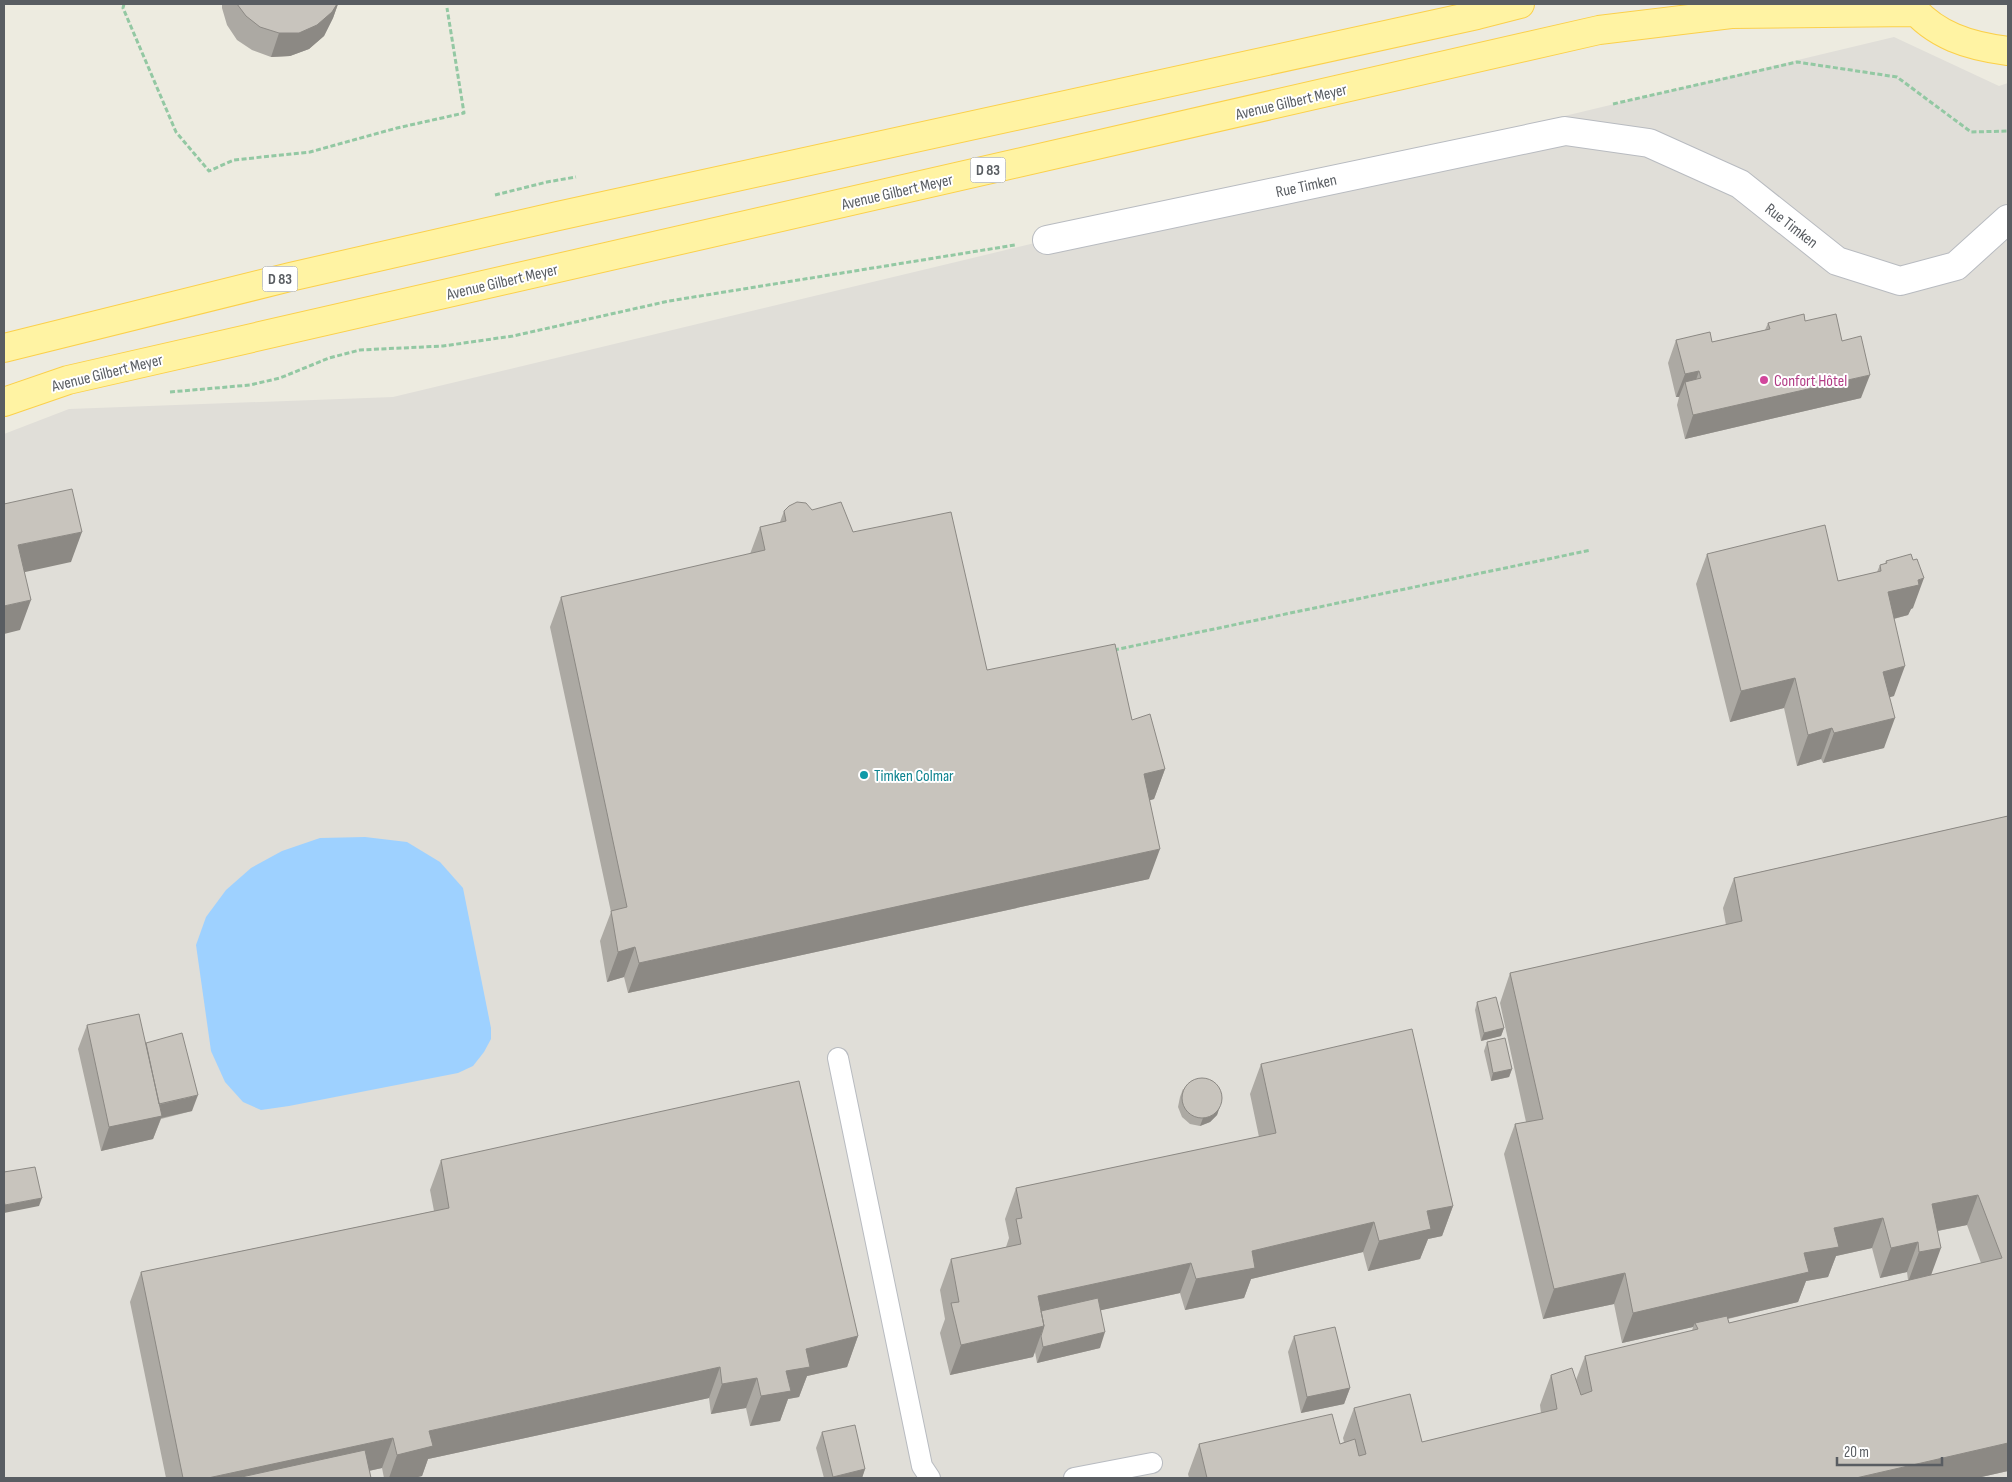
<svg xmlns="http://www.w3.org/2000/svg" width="2012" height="1482" font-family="'Sofia Sans Condensed',sans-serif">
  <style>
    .industrial { fill: #e0ded8 }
    .water { fill: #9ed1ff }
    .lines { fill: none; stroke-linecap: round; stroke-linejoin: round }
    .lane-casing { stroke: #b8bbc0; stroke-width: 22 }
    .street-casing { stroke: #b8bbc0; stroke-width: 30 }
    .primary-casing { stroke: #fbd04b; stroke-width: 30 }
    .path { stroke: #93c8a3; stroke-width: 3; stroke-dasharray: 5 2.5; stroke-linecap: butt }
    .lane { stroke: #fff; stroke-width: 20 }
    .street { stroke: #fff; stroke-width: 28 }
    .primary { stroke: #fff3a3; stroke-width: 28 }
    .wall { fill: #aca9a3; fill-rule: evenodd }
    .shaded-wall { fill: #8c8984 }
    .building { fill: #c8c4bd; stroke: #8c8984 }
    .hotel-dot { fill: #d1479c; stroke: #fff; stroke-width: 2 }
    .culture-dot { fill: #0f9aa8; stroke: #fff; stroke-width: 2 }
    .labels { text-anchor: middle; stroke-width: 4; stroke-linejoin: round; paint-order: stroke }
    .shield { fill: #fff; stroke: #8b8e91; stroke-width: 1 }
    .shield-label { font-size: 15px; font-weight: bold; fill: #595d62 }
    .street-label { font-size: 16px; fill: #595d62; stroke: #fff }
    .hotel-label { font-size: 16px; fill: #b23c85; stroke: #fff; text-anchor: start }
    .culture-label { font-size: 16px; fill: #0d838f; stroke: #fff; text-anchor: start }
  </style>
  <rect width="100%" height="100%" fill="#edebe0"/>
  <path class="industrial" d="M1894 37 1999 86 2008 83V1478H4V434L69 409 393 397Z"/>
  <path class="water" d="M365 837 407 842 440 862 463 888 491 1028V1039L484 1052 473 1066 458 1073 289 1106 261 1110 243 1102 225 1082 211 1051 196 945 206 917 226 890 251 868 282 851 320 838Z"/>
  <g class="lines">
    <g class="lane-casing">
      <path id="lane" d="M838 1058 922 1466 930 1478
        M1074 1478 1152 1463"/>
    </g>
    <g class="street-casing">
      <path id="street" d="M1047 240 1565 131 1649 143 1740 184 1837 261 1900 281 1956 266 2008 219"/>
    </g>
    <g class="primary-casing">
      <path id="primary" d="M1909 4C1935 36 1969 46 2008 51
        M4 348 290 277 558 216 1477 15 1520 4
        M4 402 68 380 1599 30 1731 14 1915 12"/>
    </g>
    <path class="path" d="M124 4 123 8 176 132 209 171 234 160 310 152 397 128 464 113 447 8
      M1613 104 1797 62 1897 77 1971 132 2008 131
      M495 195 547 182 576 177
      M170 392 250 385 280 378 329 358 360 350 443 346 513 336 669 301 1015 245
      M1114 650 1591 550"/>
    <use href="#lane" class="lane"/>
    <use href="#street" class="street"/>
    <use href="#primary" class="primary"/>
  </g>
  <path class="wall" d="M222 4H338L333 18 324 36 309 49 290 56 271 57 252 50 237 40 227 25 222 8Z
    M1805 321 1842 341 1861 398 1685 439 1677 405 1679 397H1676L1668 363 1676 340 1712 342 1765 330 1768 323Z
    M812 510 853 532 987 670 1132 720 1165 769 1154 799 1150 800 1149 879 628 993 624 977 607 982 600 941 611 912 550 627 561 597 750 554 760 527 780 522 784 511Z
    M1707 554 1838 581 1877 572 1880 565 1885 564 1886 561 1913 608 1911 609 1908 615 1894 619V696L1890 697 1884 748 1823 763 1821 759 1797 766 1784 708 1730 722 1696 584Z
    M2008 816V1471L1977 1478H1189L1188 1474 1199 1444H1340L1344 1442 1343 1438 1354 1408 1422 1442 1541 1413 1540 1405 1551 1375 1576 1380 1585 1356 1692 1331 1693 1327 1622 1343 1614 1304 1543 1319 1504 1154 1515 1124 1526 1122 1500 1003 1510 973 1726 925 1723 908 1734 878ZM1967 1225 1981 1263 1931 1275 1938 1231ZM1872 1248 1880 1278 1907 1272 1908 1280 1729 1323 1728 1319 1798 1302 1806 1281 1828 1277 1836 1256Z
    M1477 1002 1504 1028 1501 1036 1481 1041 1475 1010Z
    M87 1025 146 1043 192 1111 161 1119 153 1139 101 1151 78 1049Z
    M1487 1042 1512 1069 1509 1077 1491 1081 1484 1051Z
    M1261 1064 1453 1206 1442 1236 1428 1239 1420 1259 1368 1271 1363 1252 1251 1279 1244 1298 1185 1310 1180 1293 1101 1310 1100 1348 1037 1363 1035 1352 1033 1357 950 1375 940 1333 945 1319 940 1290 951 1259 1006 1247 1009 1238 1005 1219 1016 1188 1259 1137 1250 1094Z
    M1183 1089 1220 1106 1217 1115 1210 1122 1200 1126 1190 1124 1182 1117 1178 1107 1180 1097Z
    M441 1160 858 1336 847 1367 807 1376 799 1397 788 1399 780 1421 750 1426 746 1408 711 1414 709 1398 428 1459 422 1476 414 1478H384L382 1468 369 1471 371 1478H166L130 1302 141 1272 434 1211 430 1190Z
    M1294 1336 1350 1388 1344 1404 1301 1413 1288 1352Z
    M822 1432 865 1469 862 1478H824L816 1448Z"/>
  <path class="shaded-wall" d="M337 4H338L333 18 324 36 309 49 290 56 271 57 279 33Z
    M1699 371 1691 395 1685 382 1679 397H1676L1685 374Z
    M1870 375 1861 398 1685 439 1693 415Z
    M82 532 71 562 7 576 18 545Z
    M1924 578 1913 608 1911 609 1908 615 1877 623 1888 592Z
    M31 600 20 630 4 634V606Z
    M1905 666 1894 696 1872 702 1883 672Z
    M1795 678 1784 708 1730 722 1741 691Z
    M1895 718 1884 748 1823 763 1834 733Z
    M1832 728 1821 759 1797 766 1808 735Z
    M1165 769 1154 799 1133 805 1144 774Z
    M1160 849 1149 879 628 993 639 963Z
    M635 947 624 977 607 982 618 952Z
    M1504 1028 1501 1036 1481 1041 1484 1033Z
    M1512 1069 1509 1077 1491 1081 1493 1073Z
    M198 1095 192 1111 161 1118 153 1139 101 1151 109 1127 158 1105Z
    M1220 1106 1217 1115 1210 1122 1200 1126 1203 1118Z
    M1978 1195 1967 1225 1921 1234 1932 1204Z
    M42 1198 39 1206 4 1213V1209L5 1205Z
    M1453 1206 1442 1236 1428 1239 1420 1259 1368 1271 1379 1241 1427 1211Z
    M1883 1218 1872 1248 1836 1256 1828 1277 1806 1281 1798 1302 1696 1326 1695 1323 1693 1327 1622 1343 1633 1313 1804 1253 1834 1228Z
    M1374 1222 1363 1252 1251 1279 1244 1298 1185 1310 1196 1279 1252 1251Z
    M1918 1242 1907 1272 1880 1278 1891 1248Z
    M1941 1248 1930 1278 1908 1282 1919 1252Z
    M1191 1263 1180 1293 1038 1324V1296Z
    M1625 1273 1614 1304 1543 1319 1554 1289Z
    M1044 1326 1033 1357 950 1375 961 1345Z
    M1105 1332 1100 1348 1037 1363 1043 1347Z
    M858 1336 847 1367 807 1376 799 1397 788 1399 780 1421 750 1426 761 1396 786 1371 806 1349Z
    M720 1367 709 1398 428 1459 422 1476 414 1478H389L397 1455 429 1431Z
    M757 1378 746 1408 711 1414 722 1384Z
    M1350 1388 1344 1404 1301 1413 1307 1397Z
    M393 1438 382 1468 335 1478H208Z
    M2008 1443V1471L1977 1478H1856Z
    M865 1469 862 1478H833V1477Z"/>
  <path class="building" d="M237 4H337L332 12 317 25 299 33H279L260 27 246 16Z
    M1804 314 1805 321 1836 314 1842 341 1861 336 1870 375 1693 415 1685 382 1701 378 1699 371 1685 374 1676 340 1710 332 1712 342 1770 329 1768 323Z
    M72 489 82 532 18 545 31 600 4 606V504Z
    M797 502 806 503 812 510 841 502 853 532 951 512 987 670 1115 644 1132 720 1150 714 1165 769 1144 774 1160 849 639 963 635 947 618 952 611 911 627 907 561 597 765 550 760 527 786 521 784 511 789 506Z
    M1825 525 1838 581 1881 571 1880 565 1887 563 1886 561 1911 554 1913 560 1917 559 1924 578 1918 580 1919 585 1888 592 1905 666 1883 672 1895 718 1834 733 1832 728 1808 735 1795 678 1741 691 1707 554Z
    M2008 816V1443L1856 1478H1207L1199 1444 1332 1414 1340 1444 1355 1439 1359 1456 1366 1454 1354 1408 1410 1394 1422 1442 1557 1409 1551 1375 1572 1368 1581 1395 1592 1391 1585 1356 1698 1329 1695 1323 1727 1316 1729 1323 2002 1258 1978 1195 1932 1204 1941 1248 1919 1252 1918 1242 1891 1248 1883 1218 1834 1228 1839 1247 1804 1253 1809 1272 1633 1313 1625 1273 1554 1289 1515 1124 1543 1119 1510 973 1742 921 1734 878Z
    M1496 997 1504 1028 1484 1033 1477 1002Z
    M139 1014 162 1116 109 1127 87 1025Z
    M1412 1029 1453 1206 1427 1211 1431 1229 1379 1241 1374 1222 1252 1251 1255 1268 1196 1279 1191 1263 1038 1296 1044 1326 961 1345 951 1303 959 1302 951 1259 1021 1244 1016 1219 1022 1218 1016 1188 1276 1133 1261 1064Z
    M182 1033 198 1095 159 1104 146 1043Z
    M1505 1038 1512 1069 1493 1073 1487 1042Z
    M1182 1098a20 20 0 1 1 40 0a20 20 0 1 1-40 0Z
    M799 1081 858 1336 806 1349 810 1367 786 1371 791 1391 761 1396 757 1378 722 1384 720 1367 429 1431 433 1446 397 1455 393 1438 208 1478H183L141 1272 449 1208 441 1160Z
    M35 1167 42 1198 5 1205 4 1200V1172Z
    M1098 1298 1105 1332 1043 1347 1041 1336 1044 1326 1041 1311Z
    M1335 1327 1350 1388 1307 1397 1294 1336Z
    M855 1425 865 1469 833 1477 822 1432Z
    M365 1450 371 1478H237Z"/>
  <circle class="hotel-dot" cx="1764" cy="380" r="5"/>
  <circle class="culture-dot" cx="864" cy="775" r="5"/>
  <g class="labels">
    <g class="shield">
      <rect x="970.5" y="157.5" width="35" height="25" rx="4"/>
      <rect x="262.5" y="266.5" width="35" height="25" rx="4"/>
    </g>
    <g class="shield-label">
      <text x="988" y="175">D 83</text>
      <text x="280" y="284">D 83</text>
    </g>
    <g class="street-label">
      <text transform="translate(1291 101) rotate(-13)" y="6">Avenue Gilbert Meyer</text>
      <text transform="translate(1306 185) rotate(-12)" y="6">Rue Timken</text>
      <text transform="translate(897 191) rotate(-13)" y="6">Avenue Gilbert Meyer</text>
      <text transform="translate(1792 225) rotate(38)" y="6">Rue Timken</text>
      <text transform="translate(502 281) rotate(-13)" y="6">Avenue Gilbert Meyer</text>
      <text transform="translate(107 372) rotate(-14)" y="6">Avenue Gilbert Meyer</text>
    </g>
    <g class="hotel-label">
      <text x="1774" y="386">Confort Hôtel</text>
    </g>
    <g class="culture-label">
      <text x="874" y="781">Timken Colmar</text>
    </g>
  </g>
  <rect width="2012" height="1482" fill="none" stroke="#595d62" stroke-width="10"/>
  <path d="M1837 1457v8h105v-8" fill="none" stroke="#595d62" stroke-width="2.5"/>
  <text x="1844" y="1457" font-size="15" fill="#595d62" stroke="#ffffff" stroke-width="4" paint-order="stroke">20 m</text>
</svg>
